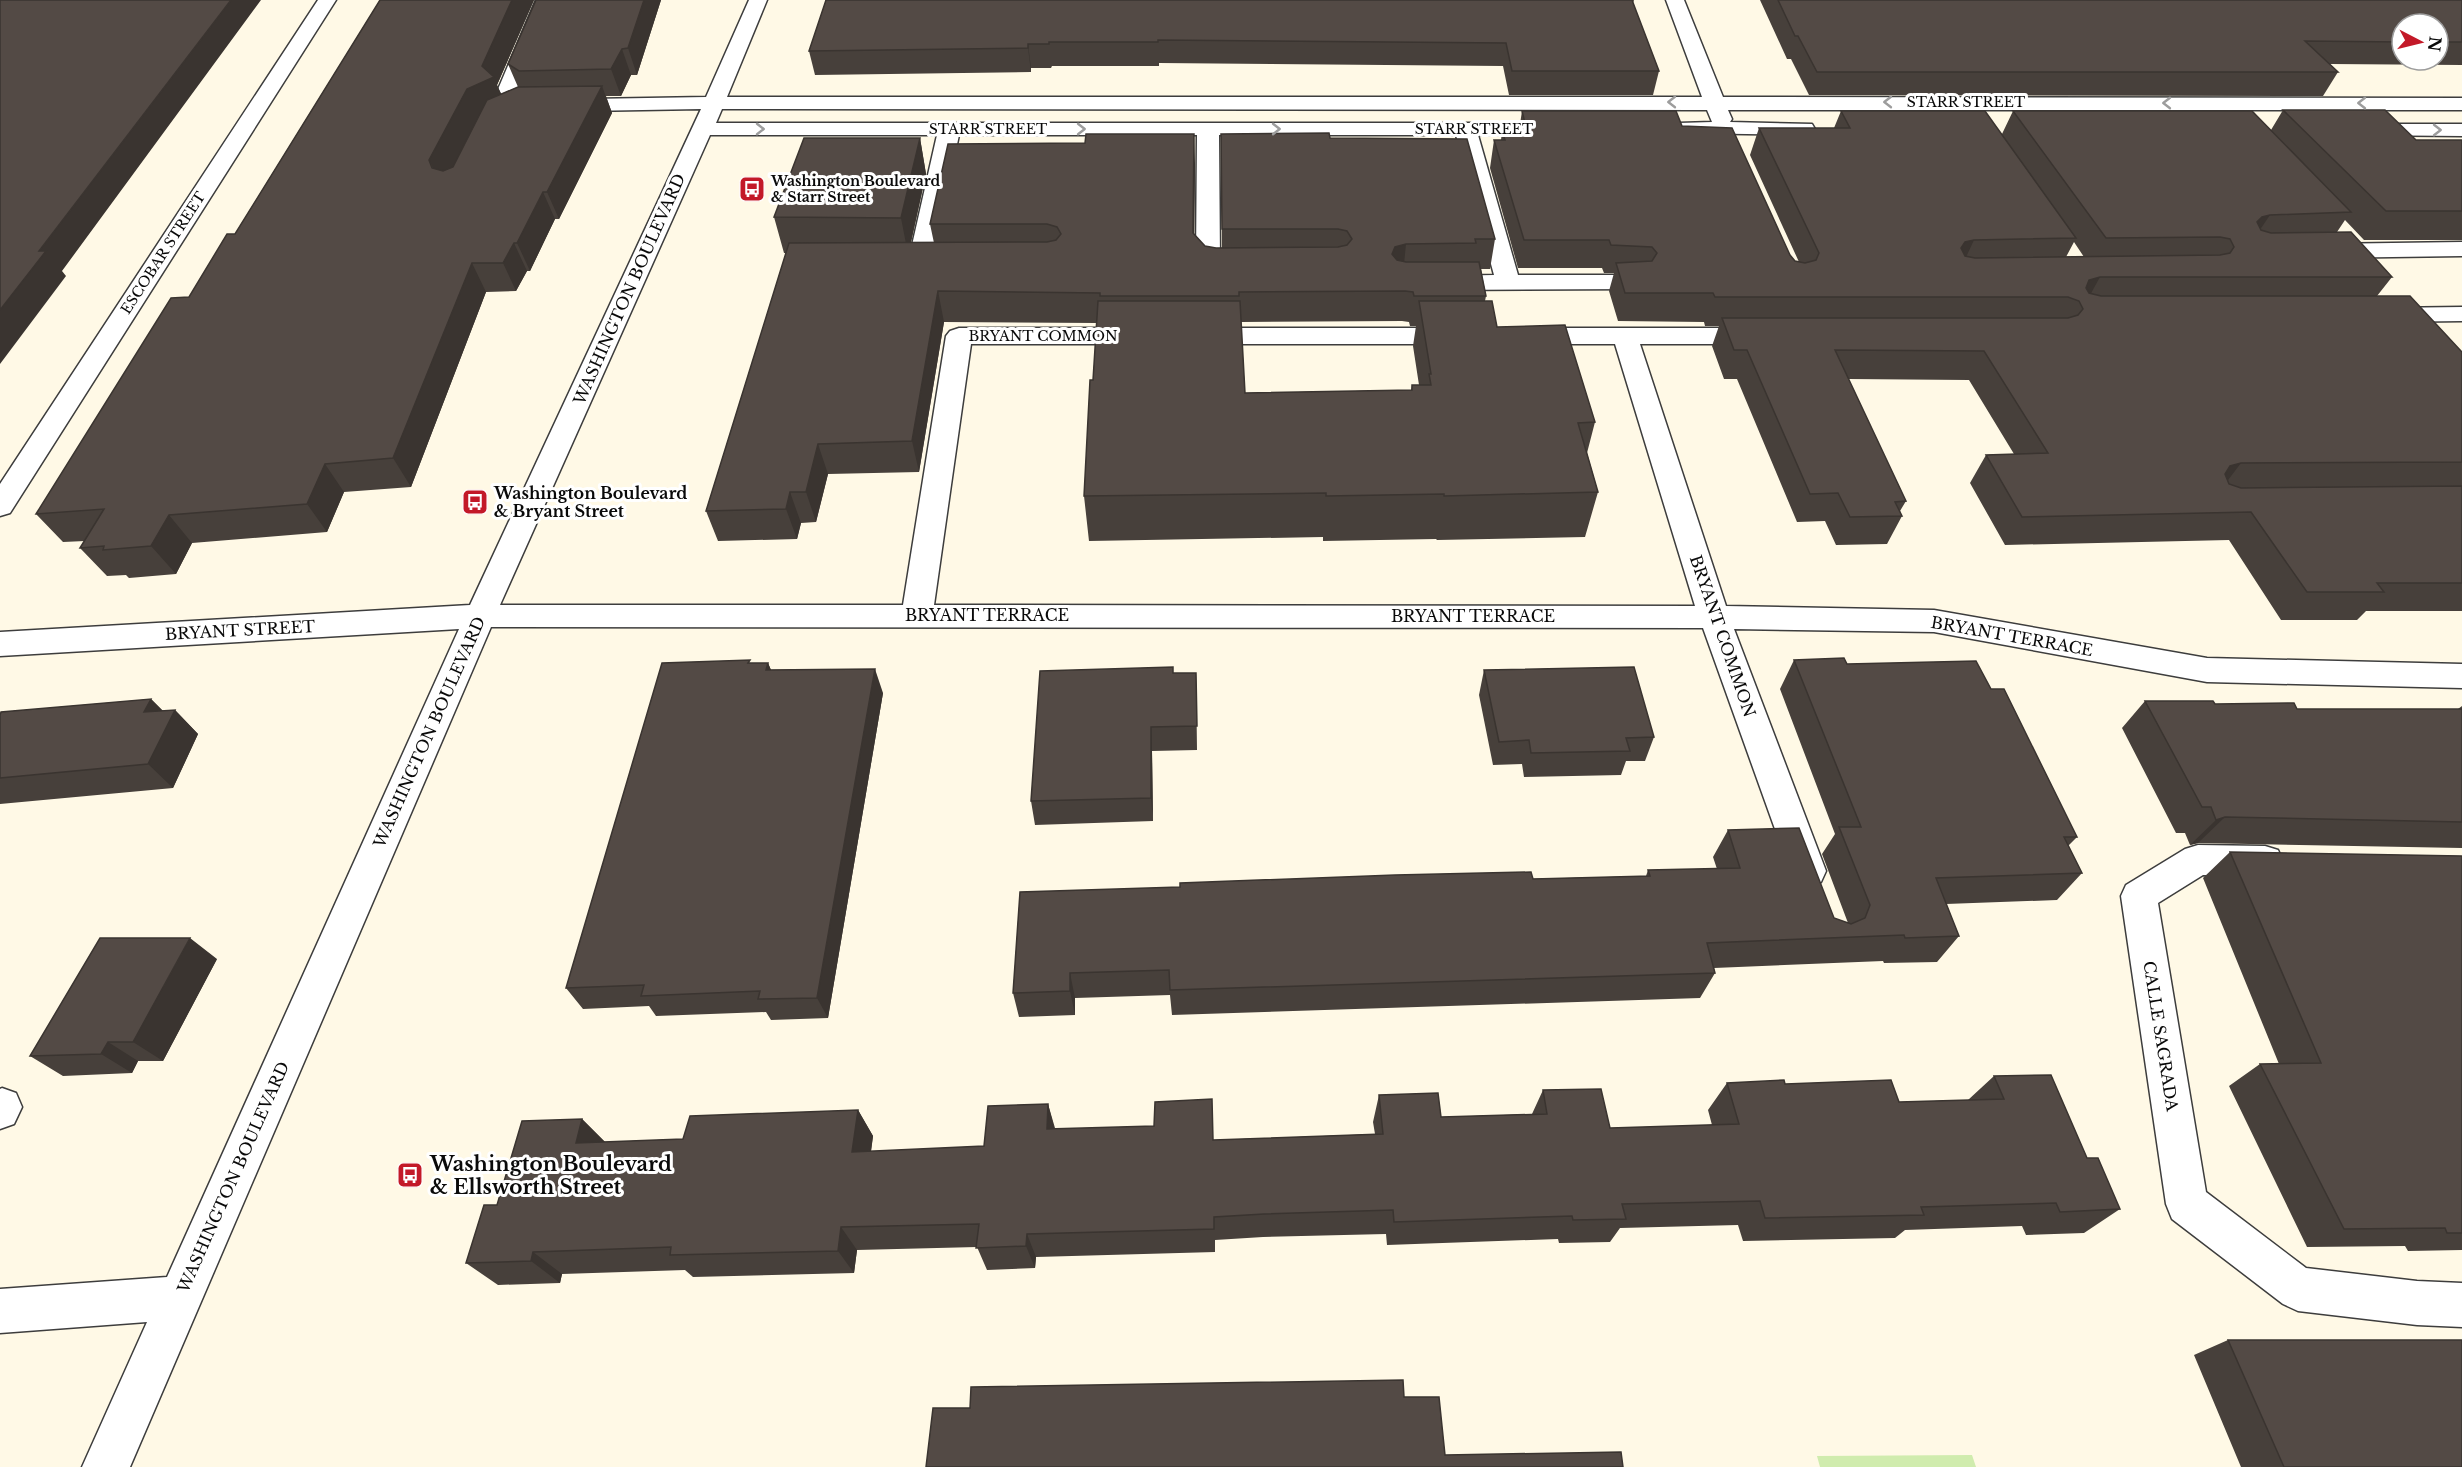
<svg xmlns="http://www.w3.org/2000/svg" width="2462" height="1467" font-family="'Libre Baskerville',serif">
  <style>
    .green { fill: #d0ecae }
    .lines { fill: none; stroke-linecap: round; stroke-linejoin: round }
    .minor-casing { stroke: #3d3d3d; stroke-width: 3 }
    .minor { fill: #fff; fill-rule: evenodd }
    .wall { fill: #47403b; fill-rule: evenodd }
    .shaded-wall { fill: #3a3430 }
    .building { fill: #534a45; stroke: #3a3430; stroke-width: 1.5 }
    .oneway { stroke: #9d9d9d }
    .labels { text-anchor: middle; stroke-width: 6; stroke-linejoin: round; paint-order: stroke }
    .far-street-label { font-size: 14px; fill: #0a0a0a; stroke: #fff }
    .far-poi-label { font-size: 14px; font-weight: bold; fill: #0a0a0a; stroke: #fff; text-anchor: start }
    .street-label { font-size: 16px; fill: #0a0a0a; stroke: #fff }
    .poi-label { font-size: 16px; font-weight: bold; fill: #0a0a0a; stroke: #fff; text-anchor: start }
    .near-poi-label { font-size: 20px; font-weight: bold; fill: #0a0a0a; stroke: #fff; text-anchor: start }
  </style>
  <rect width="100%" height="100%" fill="#fff9e6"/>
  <path class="green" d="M1972 1455 1976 1467H1820L1817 1456Z"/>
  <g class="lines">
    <g class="minor-casing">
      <path id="minor" d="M318 0H336L10 513 0 516V484Z
        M536 0H554L517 92 530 100 706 97 749 0H767L727 97H1702L1666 0H1684L1723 97 2462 98V110H1728L1732 119 1730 122 1812 124 1815 129 1812 134 1804 135 1679 133 1676 128 1679 123 1712 122 1707 110 722 109 716 123H1564L1572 124 1575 129 1572 134 1478 135 1518 275H1635L1644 277 1647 282 1644 287 1635 289 1439 290 1430 288 1427 283 1430 278 1439 276 1494 275 1456 135H1219L1220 261 1245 264 1248 269 1245 274C1227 278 1207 279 1196 263L1197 135H959L932 263 928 268 920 270 912 268 908 263 937 135H710L500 605H903L946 336 950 331 959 328H1140L1149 331 1153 336 1149 341 1140 344H971L934 605 1695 606 1615 344H1525L1516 341 1512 336 1516 331 1525 328H1761L1770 331 1774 336 1770 341 1761 344H1640L1726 606 1934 610 2207 658 2462 664V688L2207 682 1934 632 1734 629 1826 871 1821 882 1808 886 1795 882 1790 871 1703 628 491 627 130 1467H82L147 1322 0 1333V1289L167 1277 459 629 0 656V632L470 605 701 109 526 112 519 110 499 98 496 94Z
        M2362 124H2462V136L2354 135 2351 130 2354 125Z
        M2462 242V256L2323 258 2315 256 2311 251 2315 246 2323 244Z
        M2462 307V321L2383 322 2374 320 2371 315 2374 310 2383 308Z
        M1198 328H1458L1467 331 1471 336 1467 341 1458 344H1198L1189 341 1185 336 1189 331Z
        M2198 845 2265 846 2278 850 2283 861 2278 872 2265 876 2203 875 2158 903 2206 1192 2306 1268 2417 1281 2462 1283V1327L2417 1325 2298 1311 2283 1304 2172 1219 2166 1204 2121 896 2126 885 2185 849Z
        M2 1088 16 1093 22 1107 14 1124 0 1129V1089Z"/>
    </g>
    <use href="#minor" class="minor"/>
  </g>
  <path class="wall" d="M380 0H534L497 85 501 94 518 87 508 64 536 0H661L637 75H631L621 96H606L612 113 559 219H555L530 271H527L516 291 486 292 411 487 344 492 327 532 192 543 176 574 129 578 126 575 107 576 80 548 85 541 63 542 36 514 235 234Z
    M826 0H1634L1633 3 1659 71 1653 95H1509L1503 66 1159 63V66H1052L1051 68H1031V72L815 75 809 51Z
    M1760 0H2462V65L2330 64 2338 72 2323 96 1809 95 1791 59H1787ZM2402 24H2438V60H2402Z
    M2283 110 2416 140H2462V240H2364L2345 220 2337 232 2392 277 2377 296 2462 352V611H2366L2357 620H2281L2229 540 2005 545 1970 483 1986 455 2014 454 1969 380 1848 379 1906 501 1900 511 1902 516 1887 544 1836 545 1825 521 1797 522 1737 379H1724L1712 346 1719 326H1705L1704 322 1618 321 1609 291 1614 273H1604L1602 268H1518L1490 168 1494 140H1501L1502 131H1519L1522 111 1682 126 1795 261 1799 262 1750 155 1759 128H1834L1841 111 2002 134 2013 111 2271 130ZM2074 242 2084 257H2066Z
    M1221 134 1330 138 1495 239 1490 269H1481L1486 296 1485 301 1497 327 1595 422 1587 453 1598 492 1585 537 1437 540 1436 539 1323 541V537L1089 541 1084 496 1093 380 1097 323 944 322 919 472 828 474 816 522 801 523 797 539 718 541 706 511 786 253H784L774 217 920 138 926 174 911 243H934L930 224 1195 163 1194 234 1205 246 1216 248H1222ZM1402 321 1409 322 1410 326H1416L1413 346 1419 385H1412L1411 390 1245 393 1241 322Z
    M1794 660 1847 664 1991 689 2077 837 2068 846 2082 873 2057 900 1946 904 1959 936 1937 962 1884 963 1883 961 1714 968 1715 973 1700 998 1172 1015 1170 995 1075 998V1015L1019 1017 1013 993 1020 892 1646 876 1648 870 1717 869 1713 857 1728 830 1834 918 1848 923 1822 854 1835 834 1780 689Z
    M751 663H768L771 670 883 693 828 1018 771 1020 766 1012 656 1016 649 1006 583 1009 566 988Z
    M1484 670 1654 737 1645 761H1626L1621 775 1524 777 1522 764 1493 765 1479 695Z
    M1174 673H1196L1197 750 1152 751 1153 821 1035 825 1031 801Z
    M151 699 163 711 175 710 198 734 173 788 0 804V715Z
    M2145 701 2297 709H2458L2462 706V848L2198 843 2190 845 2185 833H2176L2122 728Z
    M2230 852 2462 856V1250L2408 1251 2405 1246 2307 1247 2229 1086 2260 1064H2279L2203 878Z
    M217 959 163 1061H138L132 1073 63 1076 30 1056Z
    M1994 1076 2087 1158 2120 1209 2084 1233 2026 1235 2022 1226 1905 1230 1895 1238 1743 1241 1738 1225 1620 1228 1610 1242 1559 1243 1558 1239 1387 1245 1386 1234 1263 1237 1215 1240V1252L1036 1257 1035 1268 987 1270 977 1247 857 1250 854 1273 693 1277 685 1270 562 1274 560 1283 498 1285 466 1263 497 1205 582 1119 605 1142 683 1139 858 1110 873 1136 871 1152 984 1146 1048 1104 1055 1128 1213 1140 1375 1134 1373 1122 1379 1095 1441 1117 1532 1114 1543 1090 1610 1128 1712 1125 1708 1110 1727 1083 1785 1084 1899 1102 1968 1100Z
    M2228 1340 2462 1467H2241L2194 1355Z"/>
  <path class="shaded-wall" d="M231 0H261L62 271 66 276 0 364V310L39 251Z
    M512 0H534L497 85 506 104 443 188 429 160 467 89 482 66Z
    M644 0H661L637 75 628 48Z
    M1028 44 1031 68V72L1028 48Z
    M622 49 631 75 621 96 611 69Z
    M602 86 612 113 559 219 547 192Z
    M1194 134 1195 163 1194 263 1193 233Z
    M920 138 926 174 908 254 901 218Z
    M543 192 555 219 530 271 517 243Z
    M2270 215 2251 243 2257 222 2262 217Z
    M1974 240 1961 268V248L1965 242Z
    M514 243 527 271 516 291 503 263Z
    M1406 244 1403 274 1392 254 1395 247Z
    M472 263 486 292 411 487 393 458Z
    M2100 277 2084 306 2079 301 2089 280Z
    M938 291 944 322 919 472 912 441Z
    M818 444 828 474 816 522 806 492Z
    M2241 463 2219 492 2208 495 2230 466Z
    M325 464 344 492 327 532 307 504Z
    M790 492 801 523 797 539 786 509Z
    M169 515 192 543 176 574 151 546Z
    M768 663 778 687 766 670Z
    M875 669 883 693 828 1018 817 998Z
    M151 699 170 718 175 710 198 734 173 788 148 764 144 712Z
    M1151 727 1152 751 1153 821 1151 798Z
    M2225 817 2198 843 2190 845 2216 820Z
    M190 938 217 959 163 1061 133 1042Z
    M1070 973 1075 998V1015L1070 991Z
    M108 1042 138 1061 132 1073 101 1054Z
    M1048 1104 1055 1131 1047 1129Z
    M858 1110 873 1136 867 1178 852 1152Z
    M582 1119 608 1145 576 1143Z
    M841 1227 857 1250 854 1273 838 1251Z
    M1027 1234 1036 1257 1035 1268 1026 1246Z
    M533 1252 562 1274 560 1283 531 1261Z"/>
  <path class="building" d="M0 0H231L39 251H46L0 310Z
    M380 0H512L482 66 494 77 467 89 429 160 432 168 443 171 453 167 487 100 518 87 602 86 547 192H543L517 243H514L503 263H472L393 458 325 464 307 504 169 515 151 546 103 550 104 546 80 548 104 509 36 514 171 298 189 297 227 234H235Z
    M536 0H644L628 48 622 49 611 69 519 71 508 64Z
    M826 0H1632L1659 71H1512L1506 43 1158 40V42H1049V44H1028V48L809 51Z
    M1778 0H2462V42H2438V24H2402V42L2305 41 2338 72H1817L1798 36H1795Z
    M2283 110H2385L2416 140H2462V211H2386Z
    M1522 111H1676L1682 126 1732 128 1790 255 1795 261 1805 263 1816 260 1819 253 1759 128H1850L1841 111H1985L2076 238 1974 240 1965 242 1961 248 1965 256 1975 258 2220 255 2230 253 2234 247 2230 239 2220 237 2106 238 2013 111H2252L2351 212 2270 215 2262 217 2257 222 2261 230 2271 233 2351 232 2392 277H2100L2089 280 2086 288 2089 293 2101 296H2410L2462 352V462L2241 463 2230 466 2225 474 2229 484 2241 488 2462 486V583H2377L2384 592H2307L2251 512 2022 517 1986 455 2048 453 1984 351 1835 350 1906 501 1895 502 1902 516 1850 517 1838 493 1810 494 1747 350H1734L1722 318H2068L2078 315 2083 309 2079 301 2068 297H1715L1713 293H1625L1616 263 1652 261 1657 253 1652 247 1611 245 1609 240H1524L1494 140H1505L1502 131H1527Z
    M1329 133 1330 138 1467 139 1495 239H1475L1476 243 1406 244 1395 247 1392 254 1397 260 1406 262H1479L1486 296H1414L1413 292 1405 291 1239 292V296H1100V293L938 291 912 441 818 444 806 492H790L786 509 706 511 789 243 1047 242 1056 240 1061 234 1057 227 1047 224H930L948 144 1085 143 1086 134H1194L1193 233 1205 246 1216 248 1338 247 1347 245 1352 239 1347 231 1338 229H1222L1221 134Z
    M804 138H920L901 218 774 217Z
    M1098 301H1240L1245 393 1412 390V385H1431L1429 374H1431L1419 301H1492L1497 327 1565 325 1595 422 1578 423 1598 492 1444 496V494L1326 496V493L1084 496 1090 380H1093Z
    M1844 658 1847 664 1976 661 1991 689H2004L2077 837H2064L2082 873 1936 878 1959 936 1905 938 1904 935 1707 943 1715 973 1170 990 1169 970 1070 973V991L1013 993 1020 892 1180 887V883L1395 875 1531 872 1533 879 1650 876 1648 870 1740 868 1728 830 1799 828 1834 918 1851 924 1865 918 1870 905 1839 827H1861L1794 660Z
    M750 660 748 663H768L766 670 875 669 817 998 758 999 760 991 641 996 644 985 566 988 662 663Z
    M1173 667V673H1196L1197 726 1151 727V798L1031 801 1040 671Z
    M1634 667 1654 737 1626 738 1630 751 1531 753 1529 740 1499 742 1484 670Z
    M151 699 144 712 175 710 148 764 0 778V715L1 712Z
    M2145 701H2213L2215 704 2294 703 2297 709H2462V822L2225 817 2216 820 2211 807H2202Z
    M2230 852 2462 856V1233H2447L2445 1228 2344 1229 2260 1064 2321 1063Z
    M100 938H190L133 1042H108L101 1054 30 1056Z
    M2051 1075 2087 1158H2098L2120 1209 2060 1212 2056 1203 1921 1207 1924 1215 1765 1218 1760 1201 1622 1204 1626 1219 1573 1220 1572 1216 1394 1222 1393 1210 1264 1214 1214 1217V1229L1027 1234 1026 1246 976 1248 979 1224 841 1227 838 1251 670 1255 671 1247 533 1252 531 1261 466 1263 484 1205H497L522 1121 582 1119 576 1143 683 1139 690 1116 858 1110 852 1152 984 1146 988 1106 1048 1104 1047 1129 1154 1126 1155 1102 1212 1099 1213 1140 1383 1134 1379 1095 1438 1093 1441 1117 1547 1114 1543 1090 1601 1089 1610 1128 1739 1124 1727 1083 1784 1080 1785 1084 1891 1080 1899 1102 2004 1099 1994 1076Z
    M2228 1340H2462V1467H2284Z
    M1403 1380 1404 1397H1439L1445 1455 1621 1452 1623 1467H926L933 1408H970L971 1387Z"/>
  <defs><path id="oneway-chevron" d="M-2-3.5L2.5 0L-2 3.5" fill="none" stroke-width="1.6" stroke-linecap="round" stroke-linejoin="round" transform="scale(1.5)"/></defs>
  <g class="oneway">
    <use href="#oneway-chevron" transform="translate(1672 102) rotate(180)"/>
    <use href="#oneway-chevron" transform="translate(1888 102) rotate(-180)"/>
    <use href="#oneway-chevron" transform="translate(2167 103) rotate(-180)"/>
    <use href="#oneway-chevron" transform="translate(2362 103) rotate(-180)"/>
    <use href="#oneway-chevron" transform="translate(760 129)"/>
    <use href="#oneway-chevron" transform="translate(1081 129)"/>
    <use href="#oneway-chevron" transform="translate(1276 129)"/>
    <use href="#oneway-chevron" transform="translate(2437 130)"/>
  </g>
  <defs>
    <g id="bus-square" transform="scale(1.35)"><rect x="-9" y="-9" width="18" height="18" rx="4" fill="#c31928" stroke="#fff"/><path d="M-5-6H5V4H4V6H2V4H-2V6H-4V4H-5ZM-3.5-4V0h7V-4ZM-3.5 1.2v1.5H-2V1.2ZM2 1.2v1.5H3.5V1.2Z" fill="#fff"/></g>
  </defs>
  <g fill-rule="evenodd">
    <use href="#bus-square" x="752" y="189"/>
    <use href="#bus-square" x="475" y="502"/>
    <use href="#bus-square" x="410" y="1175"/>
  </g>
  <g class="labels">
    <g class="far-street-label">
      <text x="1966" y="107">STARR STREET</text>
      <text x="988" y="134">STARR STREET</text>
      <text x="1474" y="134">STARR STREET</text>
      <text transform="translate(163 253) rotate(-57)" y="5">ESCOBAR STREET</text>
      <text x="1043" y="341">BRYANT COMMON</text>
    </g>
    <g class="far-poi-label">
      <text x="771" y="186">Washington Boulevard<tspan x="771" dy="16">&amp; Starr Street</tspan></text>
    </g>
    <g class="street-label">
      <text transform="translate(629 289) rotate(-66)" y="6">WASHINGTON BOULEVARD</text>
      <text x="987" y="621">BRYANT TERRACE</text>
      <text x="1473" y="622">BRYANT TERRACE</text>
      <text transform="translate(240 630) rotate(-3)" y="6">BRYANT STREET</text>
      <text transform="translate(1723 636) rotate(71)" y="6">BRYANT COMMON</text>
      <text transform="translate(2012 636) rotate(10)" y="6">BRYANT TERRACE</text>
      <text transform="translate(429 732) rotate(-66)" y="6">WASHINGTON BOULEVARD</text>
      <text transform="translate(2161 1036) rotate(81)" y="6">CALLE SAGRADA</text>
      <text transform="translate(233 1177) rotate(-66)" y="6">WASHINGTON BOULEVARD</text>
    </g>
    <g class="poi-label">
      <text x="494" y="499">Washington Boulevard<tspan x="494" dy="18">&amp; Bryant Street</tspan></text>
    </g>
    <g class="near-poi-label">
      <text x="430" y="1171">Washington Boulevard<tspan x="430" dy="23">&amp; Ellsworth Street</tspan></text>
    </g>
  </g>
  <g transform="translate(2420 42) rotate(97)"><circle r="28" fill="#ffffff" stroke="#9d9d9d" stroke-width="1.5"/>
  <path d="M0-4.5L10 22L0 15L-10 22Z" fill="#c31928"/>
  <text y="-9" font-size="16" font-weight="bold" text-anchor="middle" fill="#0a0a0a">N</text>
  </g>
</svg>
